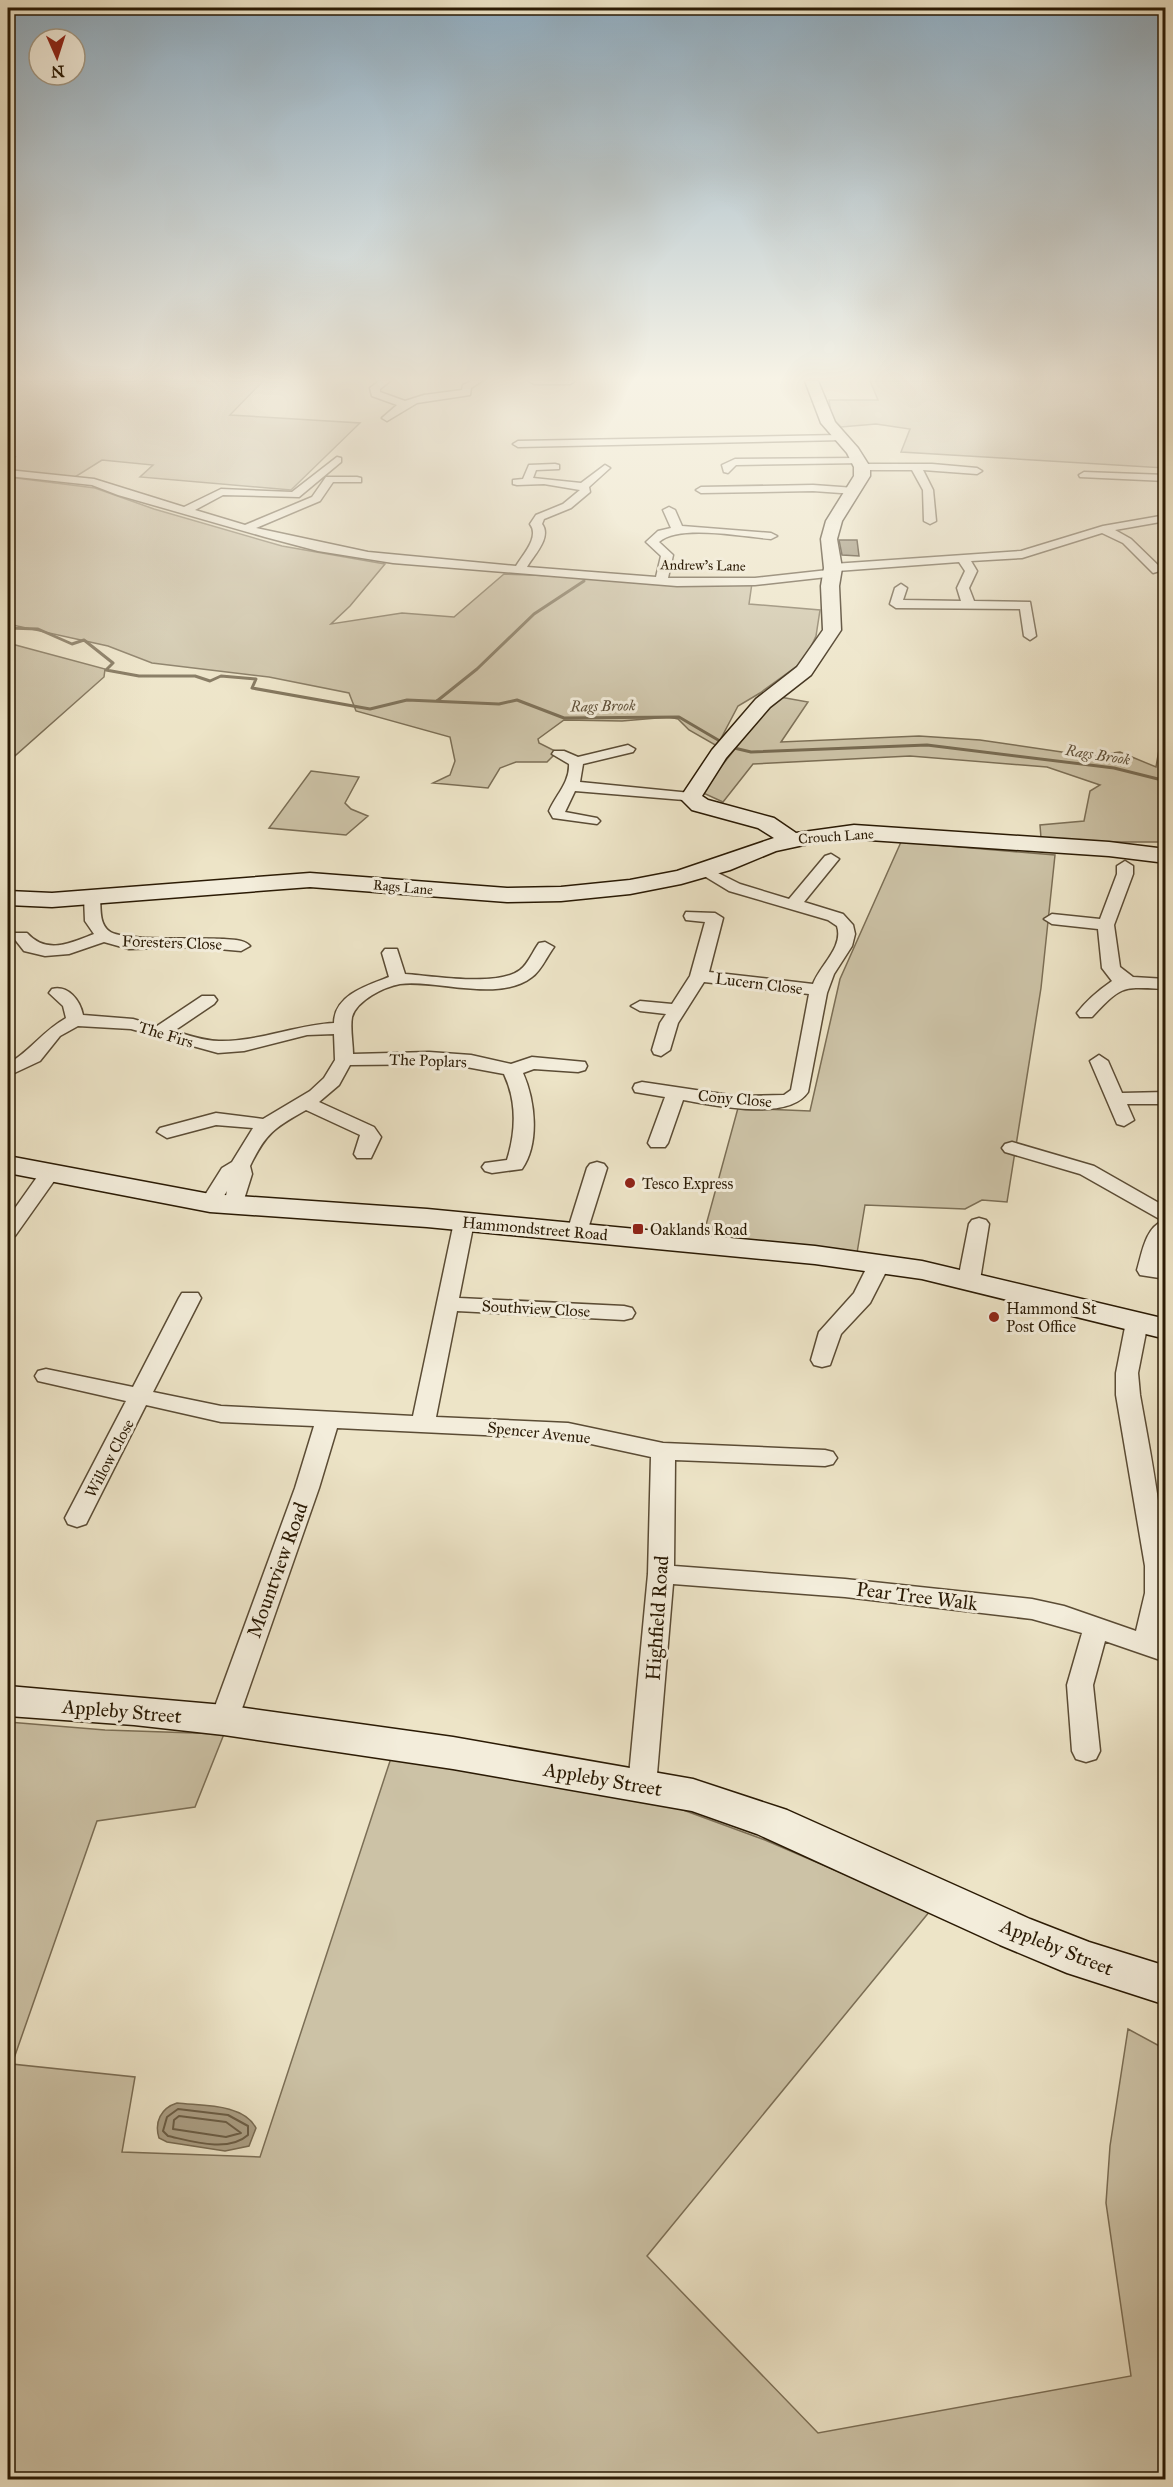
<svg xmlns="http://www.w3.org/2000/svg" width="1173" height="2487" font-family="'IM FELL Great Primer',serif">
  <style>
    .green { fill: #ccc2a6; stroke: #7b6e55; stroke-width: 1.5 }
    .water { fill: #ab9f85; stroke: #776a51; stroke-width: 1.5 }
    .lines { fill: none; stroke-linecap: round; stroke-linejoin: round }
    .shore { stroke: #6a5c44; stroke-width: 2 }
    .stream { stroke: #776a51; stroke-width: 3 }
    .building { fill: #8f8369; stroke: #2a1a04; stroke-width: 1.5 }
    .street-casing { stroke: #5b4c35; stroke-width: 3 }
    .secondary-casing { stroke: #2a1a04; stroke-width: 3 }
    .street { fill: #f3eddb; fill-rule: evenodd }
    .secondary { fill: #f3eddb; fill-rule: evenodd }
    .poi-dot { fill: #8f2418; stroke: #f3eddb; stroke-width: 2 }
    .labels { text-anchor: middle; stroke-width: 6; stroke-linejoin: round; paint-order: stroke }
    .far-street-label { font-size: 14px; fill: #2a1a04; stroke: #f3eddb }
    .far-water-label { font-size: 15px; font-style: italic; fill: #5e4f38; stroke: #f3eddb }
    .street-label { font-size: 16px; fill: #2a1a04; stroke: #f3eddb }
    .poi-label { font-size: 16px; fill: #2a1a04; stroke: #f3eddb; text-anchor: start }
    .near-street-label { font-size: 20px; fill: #2a1a04; stroke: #f3eddb }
  </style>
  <rect width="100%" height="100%" fill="#ede4c7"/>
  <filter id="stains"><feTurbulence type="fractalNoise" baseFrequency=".00333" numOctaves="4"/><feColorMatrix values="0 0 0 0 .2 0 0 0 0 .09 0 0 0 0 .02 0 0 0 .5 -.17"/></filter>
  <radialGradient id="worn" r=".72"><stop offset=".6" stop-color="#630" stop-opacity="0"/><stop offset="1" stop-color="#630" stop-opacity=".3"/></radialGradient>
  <path class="green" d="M8 381H263L230 415 360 423 291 490 140 477 153 465 102 460 75 477 8 471V462L15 457 8 456Z
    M870 381H1165V468L901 452 910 429 876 424 841 427 832 419 829 400H878Z
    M8 477 95 488 154 509 282 546 385 564 350 606 331 624 402 613 454 617 504 574 752 583 749 604 820 610 816 636 804 661 760 693 738 706 717 746 689 730 678 719 669 717 622 721 564 720 538 739 539 743 557 752 547 762H516L500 768 488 788 433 783 450 775 455 761 450 737 356 711 349 693 269 677 152 663 108 646 8 624Z
    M8 643 105 669 104 677 8 762Z
    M780 697 808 702 781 742 919 736 980 740 1089 756 1120 752 1156 767 1163 727 1165 729V842H1085L1041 838 1040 825 1084 821 1090 791 1100 785 1047 767 910 756 753 764 723 802 701 792 757 721Z
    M311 771 359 777 345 803 351 809 368 816 346 835 269 828Z
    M901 842 1055 855 1041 988 1007 1202 982 1200 965 1209 865 1205 857 1253 703 1236 738 1108 810 1111 840 979Z
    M8 1722 105 1730 224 1734 195 1807 97 1821 12 2064 135 2077 122 2152 260 2157 392 1755 645 1796 765 1840 930 1911 647 2256 818 2433 1131 2376 1106 2203 1110 2146 1128 2029 1165 2049V2479H8Z"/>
  <path class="water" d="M177 2103C201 2106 243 2103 256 2128L249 2146 225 2151 167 2142 159 2138C154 2122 161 2108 177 2103Z"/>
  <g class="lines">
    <path class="shore" d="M178 2109 228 2115 248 2126V2135C228 2153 191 2141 168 2136L163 2131 167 2117Z
      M179 2116 226 2122 241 2133 226 2137 173 2129 174 2120Z"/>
    <path class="stream" d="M8 628 38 629 72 644 84 640 113 663 106 670 139 676H195L210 681 221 676 256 679 252 688 370 709 407 700 499 704 517 700 564 718 679 717 730 747 751 752 927 745 1114 768 1166 781
      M437 701 477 669 534 614 584 581"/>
  </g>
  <path class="building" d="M839 540H857L859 556 842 555Z"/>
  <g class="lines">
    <g class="street-casing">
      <path id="street" d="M379 381H390L380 389V392L405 401 424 395 462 390 463 385 471 381H482L471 388 470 395 417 403 387 421 382 418 397 405 372 396 370 388Z
        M529 381H575L570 384H534Z
        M839 435 844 438 843 440 518 447 513 444 518 441Z
        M337 457 341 458V462L299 497 223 495 195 510 245 525 312 497 326 477H357L361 478V482H333L320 501 256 528 368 552 516 566C523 554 540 537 530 524L536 515 563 504 580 490 544 484 517 485 513 484V480L523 479 529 465 555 464 559 465V469L536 470 533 478 581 483 605 465 610 468 589 487 590 492 571 508 544 519 542 524C552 537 534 555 527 567L656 577 661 556 646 542 658 531 671 528 663 510 669 507 675 510 682 526 771 533 777 536 771 539C744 537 679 524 659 542L673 555 668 578H755L828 570 829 565 833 564 1021 551 1103 526 1166 515V521L1115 530 1131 539 1163 570 1153 573 1123 543 1102 533 1022 558 971 561 977 571 969 588 974 601 1030 602 1036 636 1030 640 1024 636 1020 609 896 608 890 604 895 588 901 584 907 588 903 600 961 601 957 588 965 571 959 562 837 571 836 576 755 585 677 586 393 563 318 551 265 537 118 495 92 485 8 476V470L94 479 184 507 221 489 292 492Z
        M859 458 864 461 863 463 736 465 728 473 724 472 722 465 735 459Z
        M932 464 977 468 982 471 977 474 923 470 933 490 936 521 930 524 924 521 923 490 912 470H862L857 467 862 464Z
        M1084 472 1166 475V481L1080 477 1079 475Z
        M813 485 855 488 860 491 855 494 813 491 701 493 696 490 701 487Z
        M628 745 635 749 633 752 583 764 580 782 691 793 699 798 696 801 575 791 565 812 597 818 600 821 597 824 553 818 549 811C556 795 570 782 569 764L552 754 554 751H564L578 757Z
        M831 854 839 859 804 902 843 914 853 925 855 934 852 946 834 974 827 993 808 1092C788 1122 714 1105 683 1100L668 1143 665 1147H651L648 1143 665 1097 635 1092 633 1088 635 1084 642 1082 736 1096 784 1095 791 1090 809 994 704 982 678 1023 670 1050 661 1056 654 1054 652 1050 660 1023 666 1014 640 1011 631 1006 640 1001 672 1004 690 976 705 922 686 920 684 916 686 912 715 913 723 918 709 972 813 984C820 965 844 947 837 926L828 920 729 891 696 871 704 866 740 884 789 899 825 856Z
        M1125 861 1133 866V874L1114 925 1120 967 1133 977 1166 979V989C1122 987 1123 984 1092 1017H1080L1077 1013C1087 1000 1099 990 1112 981L1102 968 1098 929 1052 924 1044 919 1052 914 1100 919 1117 874V866Z
        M92 892 100 897C101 909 99 923 109 931 122 942 201 937 224 939 232 940 244 939 250 946L241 951 196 947 129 949 104 942 69 954 45 956 24 951 13 937 15 933H27C47 955 70 943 94 934L85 921 84 897Z
        M545 942 554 947C547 956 541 971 532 977 499 1003 436 979 400 984 384 987 357 1000 352 1017 350 1028 353 1043 353 1054L429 1052 471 1055 511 1064 532 1057 585 1062 587 1066 585 1070 578 1072 534 1069 523 1073C535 1100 540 1143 522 1169L492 1173 485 1171 482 1167 485 1163 507 1160C516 1131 517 1102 504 1074L450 1064 350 1065 339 1085 319 1102 374 1127 381 1137 371 1158H357L354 1154 360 1135 306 1110C274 1128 266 1133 250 1166L252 1174 241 1209H227L224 1205 227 1191 217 1207H203L200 1203 222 1168 232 1162 253 1128 216 1125 167 1138 157 1132 160 1128 216 1113 263 1119 310 1091 324 1078 335 1060 334 1034 307 1035 244 1051 218 1053 131 1029 78 1026 60 1036 40 1061 8 1076V1064C30 1051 43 1031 66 1018L63 1006 49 993 52 989C68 985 80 1000 83 1015L133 1019 157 1026 202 996H214L217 1000 214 1004 174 1031C188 1035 204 1041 219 1041 258 1042 295 1025 334 1023 334 995 368 985 389 977L382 953 385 949H397L405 974C433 976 498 987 520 970 528 964 533 951 539 943Z
        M1099 1055 1108 1061 1122 1093 1166 1092V1104H1127L1134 1120 1124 1126 1117 1124 1090 1061Z
        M1012 1142 1094 1166 1166 1207V1243L1160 1265 1166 1266V1279L1140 1275 1137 1270C1142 1254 1145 1228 1163 1221L1080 1174 1005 1152 1002 1148 1005 1144Z
        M597 1162 604 1164 607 1168 587 1232 584 1236H570L567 1232 587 1168 590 1164Z
        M49 1168 56 1170 59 1174 15 1236 8 1238V1218L42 1170Z
        M464 1216 471 1218 474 1222 459 1298 624 1306 632 1308 635 1313 632 1318 624 1320 457 1311 436 1417 568 1423 663 1443 825 1450 833 1452 837 1458 833 1464 825 1466 675 1460 674 1566 845 1579 1032 1599 1064 1606 1136 1631 1145 1593V1566L1116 1395V1373L1126 1322 1129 1317H1145L1148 1322 1138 1373 1140 1395C1154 1474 1173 1559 1160 1640L1166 1641V1662L1105 1641 1093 1685 1100 1751 1096 1759 1086 1762 1076 1759 1072 1751 1067 1685 1082 1633 1032 1619 845 1597 673 1584 656 1786 652 1794 642 1797 632 1794 628 1786 648 1574 651 1457 568 1439 337 1428 319 1488 238 1720 234 1728 224 1731 214 1728 210 1720 295 1488 314 1426 221 1422 146 1405 89 1518 86 1524 77 1527 68 1524 65 1518 126 1401 38 1381 35 1376 38 1371 46 1369 133 1387 179 1298 182 1293H198L201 1298 153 1392 221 1406 413 1416 454 1222 457 1218Z
        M979 1218 986 1220 989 1224 980 1280 977 1285H961L958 1280 969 1224 972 1220Z
        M879 1258 887 1259 890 1264 870 1303 841 1334 830 1365 822 1367 814 1365 811 1360 819 1332 854 1293 871 1259Z"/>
    </g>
    <g class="secondary-casing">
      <path id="secondary" d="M805 381H818L835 422 858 448 870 467V476L842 521 837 539 842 568 839 586 841 630 811 675 770 707 726 758 702 796 708 800 774 818 796 833 854 825 1109 842 1166 849V863L1109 856 854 839 813 843 776 851 730 870 681 884 630 894 561 901 507 902 310 887 52 907 8 905V891L52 893 310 873 507 888 561 887 630 880 677 871 774 838 758 828 692 810 680 798 712 750 756 699 797 667 823 630 821 586 824 568 821 539 826 521 854 476V467L847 453 821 423Z
        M8 1156 210 1194 427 1209 815 1246 922 1261 1166 1319V1339L922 1279 815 1264 427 1227 210 1212 8 1173Z
        M8 1686 224 1705 453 1737 693 1779 787 1810 1030 1919 1089 1942 1166 1966V2005L1067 1973 1000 1945 757 1834 692 1811 453 1769 224 1735 134 1725 8 1716Z"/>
    </g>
    <use href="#street" class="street"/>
    <use href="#secondary" class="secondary"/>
  </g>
  <linearGradient id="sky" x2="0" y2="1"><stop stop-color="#8facc0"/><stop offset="0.52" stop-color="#f7f3e6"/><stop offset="1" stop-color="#f7f3e6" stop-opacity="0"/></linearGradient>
  <rect width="1173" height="729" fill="url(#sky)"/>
  <g class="poi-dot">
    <circle cx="630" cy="1183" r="6"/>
    <rect x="632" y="1223" width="12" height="12" rx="3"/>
    <circle cx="994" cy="1317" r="6"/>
  </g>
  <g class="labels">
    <g class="far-street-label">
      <text transform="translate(703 565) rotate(1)" y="5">Andrew's Lane</text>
      <text transform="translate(836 836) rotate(-4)" y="5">Crouch Lane</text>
      <text transform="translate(403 887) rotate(5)" y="5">Rags Lane</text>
    </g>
    <g class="far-water-label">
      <text transform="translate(603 706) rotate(-1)" y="5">Rags Brook</text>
      <text transform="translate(1098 755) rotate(9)" y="5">Rags Brook</text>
    </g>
    <g class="street-label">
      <text transform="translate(172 942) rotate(2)" y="6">Foresters Close</text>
      <text transform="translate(759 983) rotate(7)" y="6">Lucern Close</text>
      <text transform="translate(166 1034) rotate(17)" y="6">The Firs</text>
      <text transform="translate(428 1060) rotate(2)" y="6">The Poplars</text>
      <text transform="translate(735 1098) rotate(5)" y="6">Cony Close</text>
      <text transform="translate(535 1228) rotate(5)" y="6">Hammondstreet Road</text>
      <text transform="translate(536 1308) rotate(3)" y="6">Southview Close</text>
      <text transform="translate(539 1432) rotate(6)" y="6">Spencer Avenue</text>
      <text transform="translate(109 1458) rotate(-62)" y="6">Willow Close</text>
    </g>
    <g class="poi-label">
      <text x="642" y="1189">Tesco Express</text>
      <text x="650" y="1235">Oaklands Road</text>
      <text x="1006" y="1314">Hammond St<tspan x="1006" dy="18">Post Office</tspan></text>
    </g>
    <g class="near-street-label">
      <text transform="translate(277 1570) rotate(-70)" y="7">Mountview Road</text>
      <text transform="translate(917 1596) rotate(7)" y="7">Pear Tree Walk</text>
      <text transform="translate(657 1618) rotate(-86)" y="7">Highfield Road</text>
      <text transform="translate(122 1711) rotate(5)" y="7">Appleby Street</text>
      <text transform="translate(603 1779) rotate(10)" y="7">Appleby Street</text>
      <text transform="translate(1057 1947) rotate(22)" y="7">Appleby Street</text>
    </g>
  </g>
  <rect width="1173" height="2487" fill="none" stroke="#ede4c7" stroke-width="30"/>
  <rect x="9" y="9" width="1155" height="2469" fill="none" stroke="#2a1a04" stroke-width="3"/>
  <rect x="15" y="15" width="1143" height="2457" fill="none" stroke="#2a1a04" stroke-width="1.5"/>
  <g transform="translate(57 57) rotate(177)"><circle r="28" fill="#f3eddb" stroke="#a39985" stroke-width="1.5"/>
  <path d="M0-4.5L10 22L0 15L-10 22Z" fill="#8f2418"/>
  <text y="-9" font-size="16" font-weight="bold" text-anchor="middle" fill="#2a1a04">N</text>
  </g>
  <rect width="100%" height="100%" filter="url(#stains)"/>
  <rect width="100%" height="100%" fill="url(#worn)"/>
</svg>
